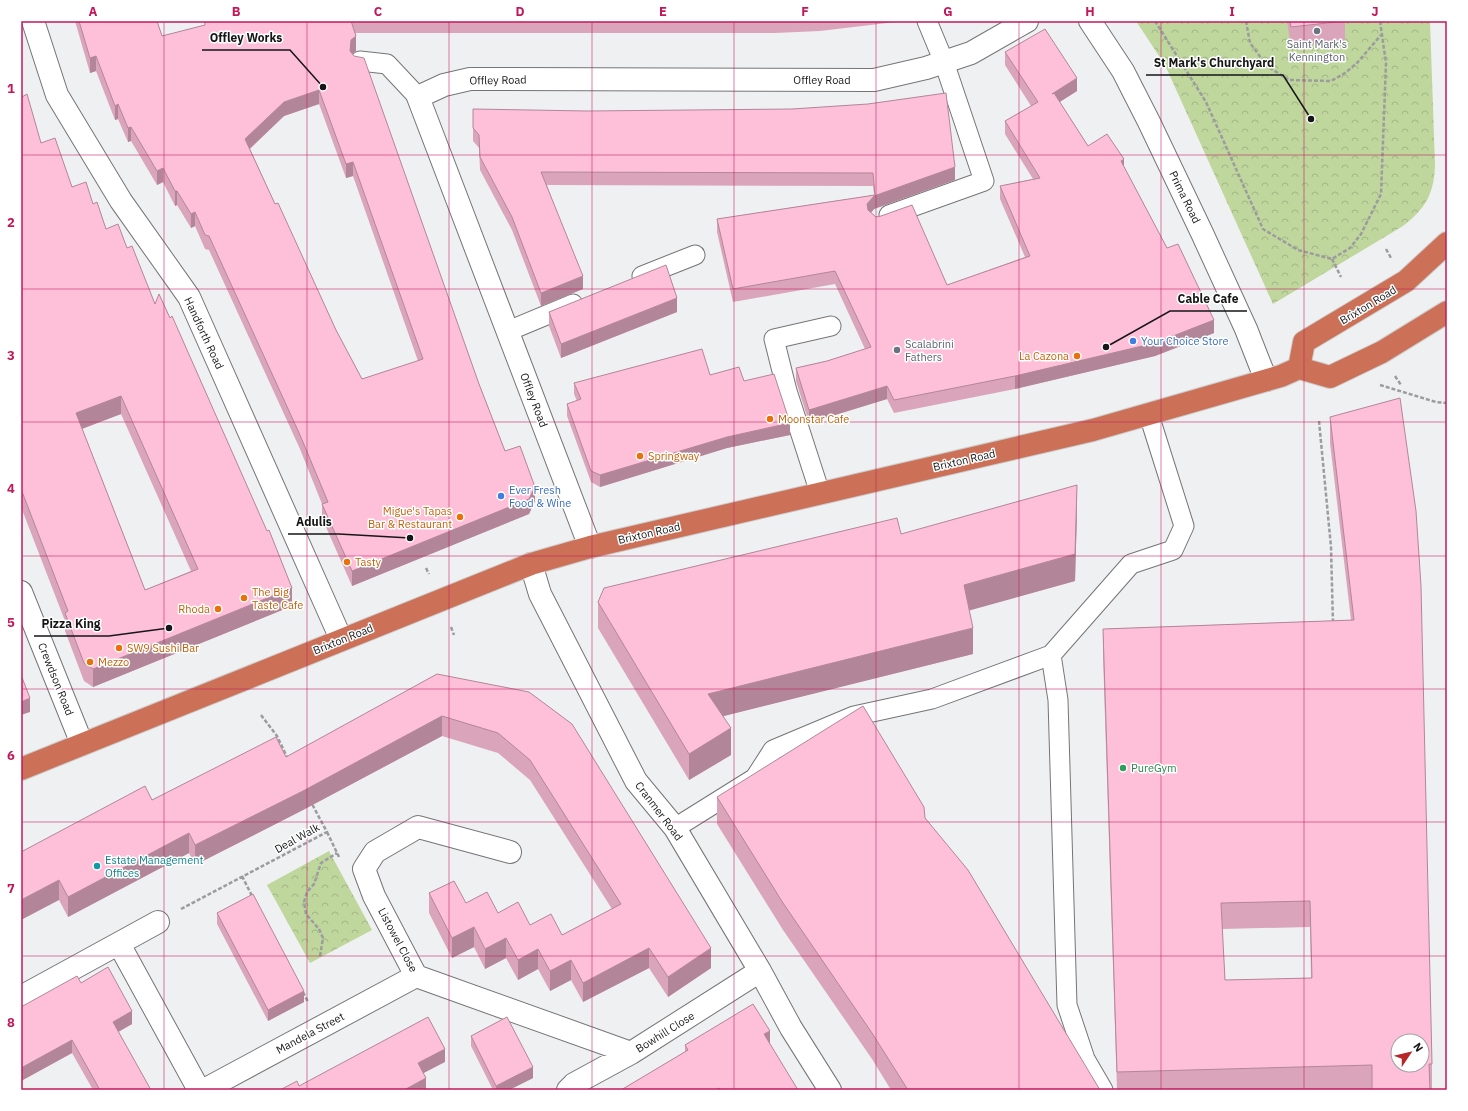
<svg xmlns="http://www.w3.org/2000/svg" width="1468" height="1111" font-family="'IBM Plex Sans',sans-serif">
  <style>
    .park { fill: url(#park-crowns) }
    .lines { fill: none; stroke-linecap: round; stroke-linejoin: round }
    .lane-casing { stroke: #757577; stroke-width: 21 }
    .street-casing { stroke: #757577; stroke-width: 24 }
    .highway-casing { stroke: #ccc; stroke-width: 24 }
    .path { stroke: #9c9c9e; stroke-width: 2.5; stroke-dasharray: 4 2; stroke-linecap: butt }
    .lane { stroke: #fff; stroke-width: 19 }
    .street { stroke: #fff; stroke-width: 22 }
    .highway { stroke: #cc7157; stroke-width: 22 }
    .wall { fill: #daa5bb; fill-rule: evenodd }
    .shaded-wall { fill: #b28698 }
    .building { fill: #fec0d9; stroke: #b28698; fill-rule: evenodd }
    .grid { fill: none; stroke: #c2185b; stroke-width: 1; stroke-opacity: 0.55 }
    .worship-dot { fill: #6b7280; stroke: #fff; stroke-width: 1.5 }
    .shop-dot { fill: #3f7fe0; stroke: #fff; stroke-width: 1.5 }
    .food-dot { fill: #e8710a; stroke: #fff; stroke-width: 1.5 }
    .leisure-dot { fill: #2e9e5b; stroke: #fff; stroke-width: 1.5 }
    .culture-dot { fill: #0f9aa8; stroke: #fff; stroke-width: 1.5 }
    .labels { text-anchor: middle; stroke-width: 3; stroke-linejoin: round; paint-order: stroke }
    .worship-label { font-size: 11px; fill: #5b616d; stroke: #fff }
    .street-label { font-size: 11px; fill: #161617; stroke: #fff }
    .shop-label { font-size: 11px; fill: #366cbe; stroke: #fff; text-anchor: start }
    .food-label { font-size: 11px; fill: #c56008; stroke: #fff; text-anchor: start }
    .leisure-label { font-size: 11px; fill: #27864d; stroke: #fff; text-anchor: start }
    .culture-label { font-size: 11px; fill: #0d838f; stroke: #fff; text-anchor: start }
    .leader { fill: none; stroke: #161617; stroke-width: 1.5 }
    .callout-dot { fill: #161617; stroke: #fff; stroke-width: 1.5 }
    .callout-label { font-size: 12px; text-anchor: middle; font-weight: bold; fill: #161617; stroke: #fff; stroke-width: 3; stroke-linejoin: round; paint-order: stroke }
    .neatline { fill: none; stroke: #c2185b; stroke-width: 1.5 }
    .grid-label { font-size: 13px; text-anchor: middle; font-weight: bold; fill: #c2185b }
  </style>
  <defs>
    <pattern id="park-crowns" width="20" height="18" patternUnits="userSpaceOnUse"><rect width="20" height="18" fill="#bfd69d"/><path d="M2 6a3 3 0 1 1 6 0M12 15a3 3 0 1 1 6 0" fill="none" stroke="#a3b786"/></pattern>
  </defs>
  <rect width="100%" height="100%" fill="#eff0f2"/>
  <path class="park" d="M1136 21H1430L1435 165C1434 194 1426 208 1403 226L1273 304 1165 65Z
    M329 851 372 930 310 963 267 885Z"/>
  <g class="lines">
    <g class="lane-casing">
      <path id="lane" d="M360 61 387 64 418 97
        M889 215 984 181 944 62 927 21
        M642 276 695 255
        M508 331 573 304
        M820 493 787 391 774 339 831 326
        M1051 655 1131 564 1173 550 1184 526 1149 415
        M675 828 755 778 773 750 854 716 932 699 1051 655 1058 700 1067 1005 1085 1059 1103 1090"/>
    </g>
    <g class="street-casing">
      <path id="street" d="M33 21 57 95 121 201 189 297 341 639
        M1090 21 1123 71 1149 122 1202 233 1246 329 1266 380
        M590 547 418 97 444 85 470 79 874 80 926 68 971 53 1027 21
        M531 564 540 594 636 781 675 828 760 971 791 1028 830 1090
        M21 592 82 744
        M510 852 418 827 375 852 364 869 374 896 416 976 631 1053
        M119 944 199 1090
        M21 997 158 922
        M204 1090 416 976
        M568 1090 574 1084 631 1053 760 971"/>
    </g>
    <g class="highway-casing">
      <path id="highway" d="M1299 368 1304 342 1406 281 1447 243
        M21 769 531 564 590 547 1093 430 1281 376 1299 368 1330 377 1382 352 1447 312"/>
    </g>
    <path class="path" d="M1155 21 1206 102 1263 229 1298 250 1332 259 1350 248 1361 234 1381 194 1386 63 1380 21
      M1246 21 1250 43 1267 66 1289 80 1331 81 1345 73 1357 63 1381 35
      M1386 249 1391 258
      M1332 259 1341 277
      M1446 374H1447
      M1395 376 1401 385
      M1380 385 1436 402 1447 403
      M1319 421 1331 547 1333 624
      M426 568 429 574
      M451 627 454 635
      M261 715 277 736 288 759
      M327 832 339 857
      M242 876 253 898
      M181 909 327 832 312 804
      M320 956 323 938 319 929 306 914 304 902 307 892 314 884 321 863 337 853
      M303 992 308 1002"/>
    <use href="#lane" class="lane"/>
    <use href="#street" class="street"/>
    <use href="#highway" class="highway"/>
  </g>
  <path class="wall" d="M75 21H157L162 36 205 25 204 21H904L820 31 775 33H355L356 51 352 54 479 384 505 451 535 501 529 514 352 586 322 518V504L300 449 209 250 205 249 195 226 191 228 177 205 175 206 163 182 157 185 131 141 128 142 118 119 115 120 96 71 90 73ZM319 104 346 178 353 176 418 361 362 379 336 330 275 204 250 149 284 116Z
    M1287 21H1345V41L1291 47Z
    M1005 52 1077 91 1059 102 1088 146 1124 167 1167 248 1214 333 1155 356 1015 389 894 413 887 399 809 423 796 381V368L827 361 865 349 835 284 733 302 717 232V219L874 195 873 186 547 185 583 289 541 306 512 230 480 170 479 148 473 141V109L955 180 874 209 871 213 947 285 1025 257 1000 199V186L1033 179 1005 134V121L1031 106 1005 65Z
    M21 91 22 97 41 143 72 187 93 204 106 229 127 248 155 304 292 606 93 687 84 681 65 631V621L21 507ZM121 414 191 571 145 590 82 429Z
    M549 312H677L561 358 549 326Z
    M710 375 744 381 790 435 727 448 600 487 591 482 567 416V404L577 401 574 394V383Z
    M1330 417 1432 1064V1090H1117L1103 655V629L1351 620 1330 443ZM1310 927 1311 978 1225 980 1222 929Z
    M1077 511 1075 581 969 610 973 654 723 716 731 755 689 780 598 628V602L901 534Z
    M529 692 711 968 668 997 649 968 583 1002 571 980 550 991 538 969 518 980 506 958 485 969 474 947 452 958 429 913V893L466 903 498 913 530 925 562 935 612 909 530 780 498 753 442 736 303 810 195 865 189 853 68 917 59 900 21 852 152 800 286 757Z
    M717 797 925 818 1100 1090H891L872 1059 783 930 717 824Z
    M217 913 304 1002 268 1021 217 924Z
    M81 983 132 1024 118 1032 151 1090H93L72 1053 21 1081V1007Z
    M471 1036 533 1078 509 1090H493L471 1046Z
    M770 1044 798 1090H621L685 1052V1045Z"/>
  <path class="shaded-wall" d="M356 36V51L351 55 350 51 351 40Z
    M96 56V71L90 73V58Z
    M1077 78V91L1052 107V94Z
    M319 90V104L284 116 245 153V139L284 102Z
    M118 104V119L115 120V106Z
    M131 127V141L128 142V128Z
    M1124 159V172L1121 161Z
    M353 162V176L346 178V164Z
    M955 167V180L874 209 867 217V204L874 196Z
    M163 168V182L157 185V171Z
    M175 191H177V205L175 206Z
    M195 212V226L191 228V214Z
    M583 276V289L541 306V293Z
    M677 298V312L561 358V344Z
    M1214 320V333L1155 356 1015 389V376Z
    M887 386V399L809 423V410Z
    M121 396V414L76 431V413Z
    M790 423V435L727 448 600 487V475L727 437Z
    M1077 485V511L1075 581 964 612V585Z
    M535 487V501L529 514 352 586V571Z
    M292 588V606L93 687V669Z
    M973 628V654L708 720V694Z
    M30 698V712L21 715V702Z
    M442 716V736L303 810 195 865V845Z
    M731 728V755L689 780V754Z
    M189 833V853L68 917V897Z
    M59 880V900L21 920V900Z
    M474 927V947L452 958V938Z
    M506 938V958L485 969V949Z
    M649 948V968L583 1002V983Z
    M711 948V968L668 997V977Z
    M538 949V969L518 980V960Z
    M571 960V980L550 991V971Z
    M304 991V1002L268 1021V1010Z
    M132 1011V1024L113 1035V1022Z
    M770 1031V1046L764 1034Z
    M72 1040V1053L21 1081V1068Z
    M445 1049V1062L418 1076V1063Z
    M533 1067V1078L509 1090H496V1086Z
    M426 1078V1090H404Z"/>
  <path class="building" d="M79 21H157L162 36 205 25V21H351L356 36 351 40 350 51 354 56 364 58 479 384 505 451 520 446 535 487 529 499 352 571 322 504 328 502 300 435 209 236 205 235 195 212 191 214 177 191H175L163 168 157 171 131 127 128 128 118 104 115 106 96 56 90 58ZM319 90 346 164 353 162 423 359 362 379 336 330 278 203 275 204 245 139 284 102Z
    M1290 21H1345L1291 27Z
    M1045 29 1077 78 1052 94 1054 93 1088 146 1107 134 1124 159 1121 161 1167 248 1178 244 1214 320 1155 343 1015 376 894 400 887 386 809 410 796 368 827 361 871 347 835 271 733 289 717 219 875 195 873 173 541 172 583 276 541 293 512 217 480 157 479 135 473 128V109L587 111 792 109 868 104 946 93 955 167 874 196 867 204 868 210 876 217 881 216 912 205 947 285 1030 256 1000 186 1040 178 1005 121 1038 102 1005 52Z
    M21 91 22 97 27 94 41 143 55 138 72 187 86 182 93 204 97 202 106 229 118 224 127 248 132 246 155 304 159 294 170 318 172 316 267 531 269 530 292 588 93 669 84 663 65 613 68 611 21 489ZM121 396 198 569 145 590 76 413Z
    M666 265 677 298 561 344 549 312Z
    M702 349 710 375 739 367 744 381 774 374 790 423 727 437 600 475 591 471 567 404 581 399 574 383Z
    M1400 398 1416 511 1421 586 1432 1064H1429L1430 1090H1372V1065L1117 1072 1103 629 1354 620 1330 417ZM1310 901 1312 978 1225 980 1221 903ZM1398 1041H1422V1065H1398Z
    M1077 485 1075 554 964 585 973 628 708 694 731 728 689 754 598 602 604 588 897 518 901 534Z
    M437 674 529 692 572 724 711 948 668 977 649 948 583 983 571 960 550 971 538 949 518 960 506 938 485 949 474 927 452 938 429 893 454 881 466 903 487 892 498 913 518 902 530 925 551 914 562 935 621 904 530 760 498 733 442 716 303 791 195 845 189 833 68 897 59 880 21 900V852L145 786 152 800 276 737 286 757Z
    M21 675 30 698 21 702Z
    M863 706 924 807 925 818 968 870 1100 1090H908L872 1033 783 903 717 797Z
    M253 894 304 991 268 1010 217 913Z
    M108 967 132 1011 113 1022 151 1090H100L72 1040 21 1068V1007L77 976 81 983Z
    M753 1004 770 1031 764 1034 798 1090H721L719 1088 715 1090H621L688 1050 685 1045Z
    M428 1017 445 1049 418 1063 426 1078 404 1090H280L297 1081 299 1086Z
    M507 1017 533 1067 496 1086 471 1036Z"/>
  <path class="grid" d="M164 21V1090M307 21V1090M449 21V1090M592 21V1090M734 21V1090M876 21V1090M1019 21V1090M1161 21V1090M1304 21V1090M21 155H1447M21 289H1447M21 422H1447M21 556H1447M21 689H1447M21 822H1447M21 956H1447"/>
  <g class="worship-dot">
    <circle cx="1317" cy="31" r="4"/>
    <circle cx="897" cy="350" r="4"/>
  </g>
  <g class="shop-dot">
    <circle cx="1133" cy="341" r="4"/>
    <circle cx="501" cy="496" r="4"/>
  </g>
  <g class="food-dot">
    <circle cx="1077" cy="356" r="4"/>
    <circle cx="770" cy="419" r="4"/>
    <circle cx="640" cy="456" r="4"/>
    <circle cx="460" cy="517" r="4"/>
    <circle cx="347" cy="562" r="4"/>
    <circle cx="244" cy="598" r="4"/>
    <circle cx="218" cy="609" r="4"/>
    <circle cx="119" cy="648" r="4"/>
    <circle cx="90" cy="662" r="4"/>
  </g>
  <circle class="leisure-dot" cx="1123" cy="768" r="4"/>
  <circle class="culture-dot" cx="97" cy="866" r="4"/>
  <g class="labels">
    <g class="worship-label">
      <text x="1317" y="48">Saint Mark's<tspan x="1317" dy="13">Kennington</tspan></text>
      <text x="905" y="348" text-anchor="start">Scalabrini<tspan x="905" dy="13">Fathers</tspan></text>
    </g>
    <g class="street-label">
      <text transform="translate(498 80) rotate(-1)" y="4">Offley Road</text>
      <text x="822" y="84">Offley Road</text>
      <text transform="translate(1185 197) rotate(64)" y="4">Prima Road</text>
      <text transform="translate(1368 305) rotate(-31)" y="4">Brixton Road</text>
      <text transform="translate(204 333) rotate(65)" y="4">Handforth Road</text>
      <text transform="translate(534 400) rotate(69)" y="4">Offley Road</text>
      <text transform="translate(964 460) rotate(-13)" y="4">Brixton Road</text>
      <text transform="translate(649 533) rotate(-13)" y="4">Brixton Road</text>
      <text transform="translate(343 639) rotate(-22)" y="4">Brixton Road</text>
      <text transform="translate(56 679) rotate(68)" y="4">Crewdson Road</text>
      <text transform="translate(659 811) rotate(53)" y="4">Cranmer Road</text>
      <text transform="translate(297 838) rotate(-29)" y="4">Deal Walk</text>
      <text transform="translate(398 940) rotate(62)" y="4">Listowel Close</text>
      <text transform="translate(665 1032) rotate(-32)" y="4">Bowhill Close</text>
      <text transform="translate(310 1033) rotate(-28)" y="4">Mandela Street</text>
    </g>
    <g class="shop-label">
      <text x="1141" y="345">Your Choice Store</text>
      <text x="509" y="494">Ever Fresh<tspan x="509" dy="13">Food &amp; Wine</tspan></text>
    </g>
    <g class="food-label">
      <text x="1069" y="360" text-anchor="end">La Cazona</text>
      <text x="778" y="423">Moonstar Cafe</text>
      <text x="648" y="460">Springway</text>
      <text x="452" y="515" text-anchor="end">Migue's Tapas<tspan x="452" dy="13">Bar &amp; Restaurant</tspan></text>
      <text x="355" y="566">Tasty</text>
      <text x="252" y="596">The Big<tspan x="252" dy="13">Taste Cafe</tspan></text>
      <text x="210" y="613" text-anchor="end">Rhoda</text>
      <text x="127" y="652">SW9 Sushi Bar</text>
      <text x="98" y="666">Mezzo</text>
    </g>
    <g class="leisure-label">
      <text x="1131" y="772">PureGym</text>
    </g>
    <g class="culture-label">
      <text x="105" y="864">Estate Management<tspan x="105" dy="13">Offices</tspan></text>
    </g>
  </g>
  <path class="leader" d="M323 87L290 50H202M1311 119L1283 75H1146M1106 347L1170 311H1247M410 538L339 534H288M169 628L109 636H34"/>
  <g class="callout-dot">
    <circle cx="323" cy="87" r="4"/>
    <circle cx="1311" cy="119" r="4"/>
    <circle cx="1106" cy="347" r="4"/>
    <circle cx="410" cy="538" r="4"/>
    <circle cx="169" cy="628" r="4"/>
  </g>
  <g class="callout-label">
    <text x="246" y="42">Offley Works</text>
    <text x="1214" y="67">St Mark's Churchyard</text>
    <text x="1208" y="303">Cable Cafe</text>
    <text x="314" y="526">Adulis</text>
    <text x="71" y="628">Pizza King</text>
  </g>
  <rect width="1468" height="1111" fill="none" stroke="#ffffff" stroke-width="44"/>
  <g transform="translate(1410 1053) rotate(55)"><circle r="19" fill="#ffffff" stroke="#a2a2a2"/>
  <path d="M0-3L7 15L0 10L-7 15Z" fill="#b72728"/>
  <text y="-6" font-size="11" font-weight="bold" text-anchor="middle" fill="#161617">N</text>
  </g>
  <rect x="22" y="22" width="1424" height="1067" class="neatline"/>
  <g class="grid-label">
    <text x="93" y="16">A</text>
    <text x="236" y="16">B</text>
    <text x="378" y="16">C</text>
    <text x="520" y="16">D</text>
    <text x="663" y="16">E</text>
    <text x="805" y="16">F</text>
    <text x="948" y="16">G</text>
    <text x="1090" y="16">H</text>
    <text x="1232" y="16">I</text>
    <text x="1375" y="16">J</text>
    <text x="11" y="93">1</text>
    <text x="11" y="227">2</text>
    <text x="11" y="360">3</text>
    <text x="11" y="493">4</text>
    <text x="11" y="627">5</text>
    <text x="11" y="760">6</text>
    <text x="11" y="893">7</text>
    <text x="11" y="1027">8</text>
  </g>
</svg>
